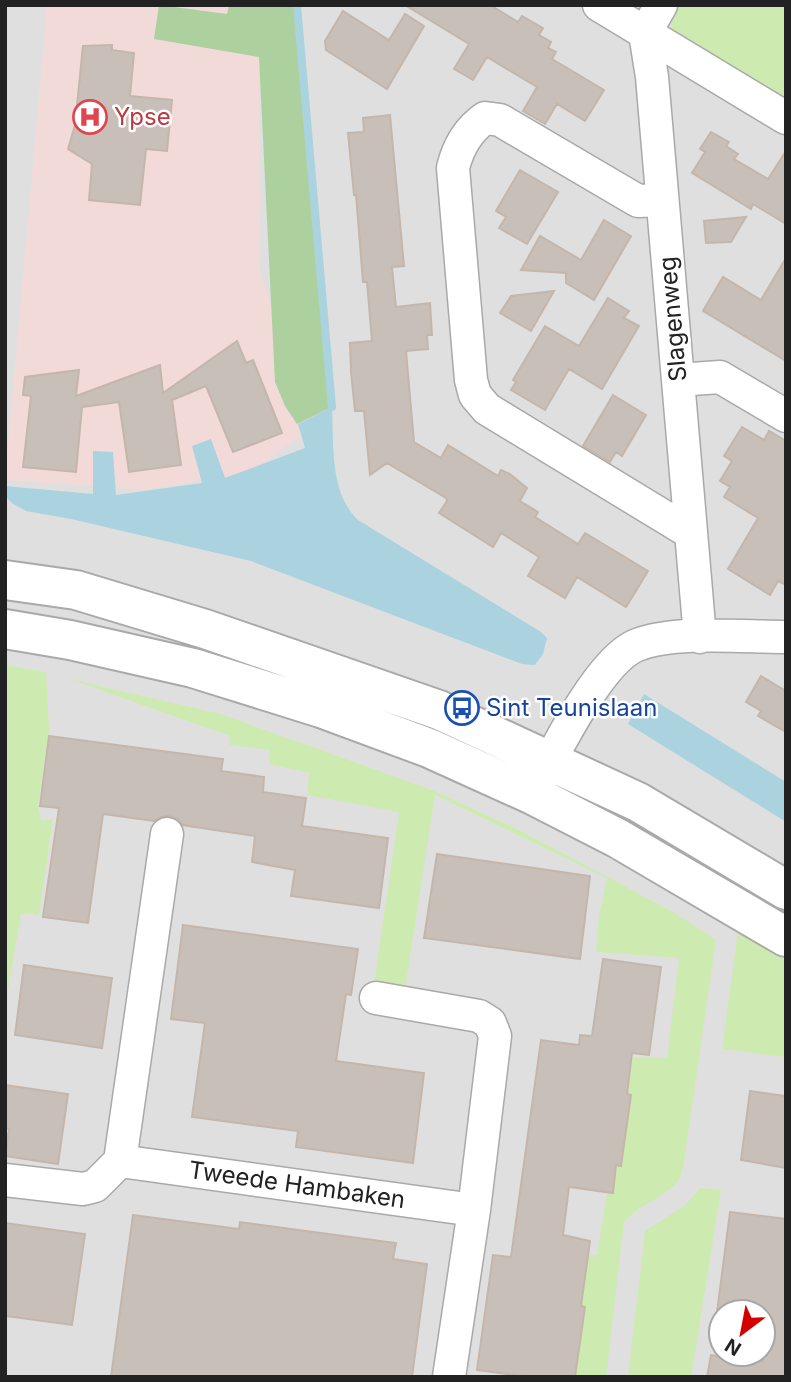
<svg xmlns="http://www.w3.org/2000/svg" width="791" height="1382" font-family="Inter,sans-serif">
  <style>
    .residential { fill: #e0dfdf; fill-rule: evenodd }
    .commercial { fill: #f2dad9 }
    .grass { fill: #cdebb0 }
    .forest { fill: #add19e }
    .water { fill: #aad3df }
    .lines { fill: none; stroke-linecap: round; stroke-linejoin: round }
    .stream { stroke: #aad3df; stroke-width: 8 }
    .building { fill: #c7bfb8; stroke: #c4b6ab; stroke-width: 2 }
    .minor-casing { stroke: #a9a9a9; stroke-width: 35 }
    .tertiary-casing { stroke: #a9a9a9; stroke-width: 42 }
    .minor { stroke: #fff; stroke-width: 32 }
    .tertiary { stroke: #fff; stroke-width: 38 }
    .labels { text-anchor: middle; stroke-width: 5; stroke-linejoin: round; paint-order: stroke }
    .health-label { font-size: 24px; fill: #be3a42; stroke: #fff; text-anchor: start }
    .street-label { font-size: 24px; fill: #222; stroke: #fff }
    .transit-label { font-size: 24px; fill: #164399; stroke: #fff; text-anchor: start }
  </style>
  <rect width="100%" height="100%" fill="#f2efe9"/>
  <path class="residential" d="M5 5H786V1377H5ZM721 1312H763V1354H721Z"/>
  <path class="commercial" d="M47 5H259L260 273 313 427 250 472 146 490 5 480Z"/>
  <path class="grass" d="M673 5H786V104L672 32 670 22Z
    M5 665 46 672 49 731 38 805 41 821 53 819 39 915 21 913 5 1009V762L7 749 5 748Z
    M69 679 221 714 432 790 521 831 675 913 716 940 684 1162C683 1167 682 1174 679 1179 670 1195 638 1205 624 1222L606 1377H560L576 1257 597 1255 629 1057 667 1058 679 958 596 952 599 916 607 878 435 795 405 989 374 984 399 812 307 795 309 773 269 764 270 750 229 745 230 736Z
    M738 931 786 960V1057L722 1049Z
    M700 1188 721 1190 691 1377H628L645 1231 684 1206Z"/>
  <path class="forest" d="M159 5 227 14 229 5H297L332 407 297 424 285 406 275 382 259 57 154 39Z"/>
  <path class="water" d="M332 407C334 444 329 492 358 520L541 632 547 638 543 654 535 665 522 664 251 561 71 519 26 511 13 504 5 496V486L93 494V451L113 452 116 495 202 483 192 446 211 439 225 478 305 448 298 424Z
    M644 694 786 782V822L628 724Z"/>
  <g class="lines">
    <path class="stream" d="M297 5 332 407"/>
  </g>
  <path class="building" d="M405 5H490L518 22 522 16 543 28 539 35 551 42 548 48 556 52 552 59 604 90 585 121 557 104 545 124 523 111 537 87 487 57 473 80 454 69 469 44Z
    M343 11 389 40 405 14 424 26 387 89 326 50 325 41Z
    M112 45V50L134 53 130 96 172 100 167 151 146 149 140 205 89 200 92 164 68 149 75 125 83 46Z
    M390 115 404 266 392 267 396 307 430 303 432 335H427L428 349 406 351 414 442 441 458 448 445 498 476 501 470 510 474 527 488 520 501 538 512 535 517 578 544 585 533 648 571 626 607 577 577 565 598 528 576 539 557 501 533 493 547 439 513 447 501 446 498 387 463 370 475 364 411H355L351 372 350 343 372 341 367 282H363L356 195H354L348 133 364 132 363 118Z
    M711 132 729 142 726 146 738 154 734 159 768 179 786 151V224L753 204 751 209 692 173 705 152 700 149Z
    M520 170 558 192 527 244 499 228 506 217 496 211Z
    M746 217 731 242 706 243 704 221Z
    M604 220 631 236 594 300 566 283V273L521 270 540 236 581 260Z
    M786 258V361L703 311 723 277 761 300Z
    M554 291 531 331 500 313 511 296Z
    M608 298 629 311 624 318 639 326 602 389 569 369 545 410 511 390 516 382 513 380 545 326 579 346Z
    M237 341 246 363 253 360 282 433 233 452 206 386 172 400 181 465 129 472 119 402 82 407 76 472 23 467 31 396 23 395 25 377 79 370 76 396 160 365 163 393Z
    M613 395 646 415 622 456 616 452 610 462 583 446Z
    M742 427 764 440 769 431 786 441V585L778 581 770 595 728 569 758 518 724 497 730 487 720 481 732 461 724 456Z
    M761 676 786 691V732L758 716 761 711 746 702Z
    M49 736 223 759 221 771 264 777 263 792 306 798 302 826 388 838 379 908 291 896 295 870 252 862 255 836 182 825 178 819 169 816 161 817 154 821 103 814 88 923 43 917 59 808 40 806Z
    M437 854 590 876 580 959 424 938Z
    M183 925 358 949 351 995 346 994 336 1061 424 1073 413 1163 296 1147 298 1131 192 1117 205 1023 171 1019Z
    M603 959 661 967 649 1055 632 1053 627 1094 631 1095 621 1166 616 1165 613 1193 569 1187 563 1235 590 1241 581 1306 585 1307 575 1377H529L477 1370 493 1255 511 1257 541 1040 579 1045 580 1035 592 1036Z
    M24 965 112 978 102 1048 15 1035Z
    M5 1085 68 1094 58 1164 5 1156 9 1129 5 1128Z
    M750 1091 786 1096V1168L741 1160Z
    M730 1212 786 1219V1377H707L711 1355 763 1362V1312H717Z
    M133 1215 239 1229 240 1222 396 1243 393 1259 427 1264 412 1377H111Z
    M5 1223 85 1234 72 1325 5 1316Z"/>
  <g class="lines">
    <g class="minor-casing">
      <path id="minor" d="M599 5 786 118
        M661 5 645 33 652 77 700 637
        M662 200 638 201 500 120 485 118C468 130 458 147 453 168L471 380 475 395 487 409 691 533
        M678 380 720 377 786 416
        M539 782C557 747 601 659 637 645 676 630 743 637 786 637
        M376 998 479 1016 490 1023 495 1036 474 1210 449 1377
        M120 1161 474 1210
        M5 1180 83 1189 95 1186 120 1161 167 834"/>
    </g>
    <g class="tertiary-casing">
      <path id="tertiary" d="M5 580 76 590 205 629 439 710 638 802 786 890
        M5 629 70 640 193 668 321 708 429 748 533 795 617 838 786 937"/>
    </g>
    <use href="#minor" class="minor"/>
    <use href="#tertiary" class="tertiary"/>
  </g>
  <defs>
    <g id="hospital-ring" transform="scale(1.75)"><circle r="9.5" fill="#fff" stroke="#e0444e" stroke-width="1.5"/><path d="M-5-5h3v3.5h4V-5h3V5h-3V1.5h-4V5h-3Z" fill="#e0444e"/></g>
    <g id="bus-ring" transform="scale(1.75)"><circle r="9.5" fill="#fff" stroke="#1a4fb4" stroke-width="1.5"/><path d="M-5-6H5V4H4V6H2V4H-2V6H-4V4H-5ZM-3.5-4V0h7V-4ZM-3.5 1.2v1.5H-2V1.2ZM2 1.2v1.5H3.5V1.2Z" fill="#1a4fb4"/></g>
  </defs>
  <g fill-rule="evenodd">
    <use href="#hospital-ring" x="90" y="117"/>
    <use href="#bus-ring" x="462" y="708"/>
  </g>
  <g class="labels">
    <g class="health-label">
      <text x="114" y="125">Ypse</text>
    </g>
    <g class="street-label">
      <text transform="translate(673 319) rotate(-95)" y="8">Slagenweg</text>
      <text transform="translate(297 1185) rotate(8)" y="8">Tweede Hambaken</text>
    </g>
    <g class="transit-label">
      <text x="486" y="716">Sint Teunislaan</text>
    </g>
  </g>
  <rect width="791" height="1382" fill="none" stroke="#222222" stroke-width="14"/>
  <g transform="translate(742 1333) rotate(212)"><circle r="33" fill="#ffffff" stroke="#a7a7a7" stroke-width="2"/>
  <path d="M0-5L12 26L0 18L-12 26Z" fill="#d40000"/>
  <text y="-10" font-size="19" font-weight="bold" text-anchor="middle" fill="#222222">N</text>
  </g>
</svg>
